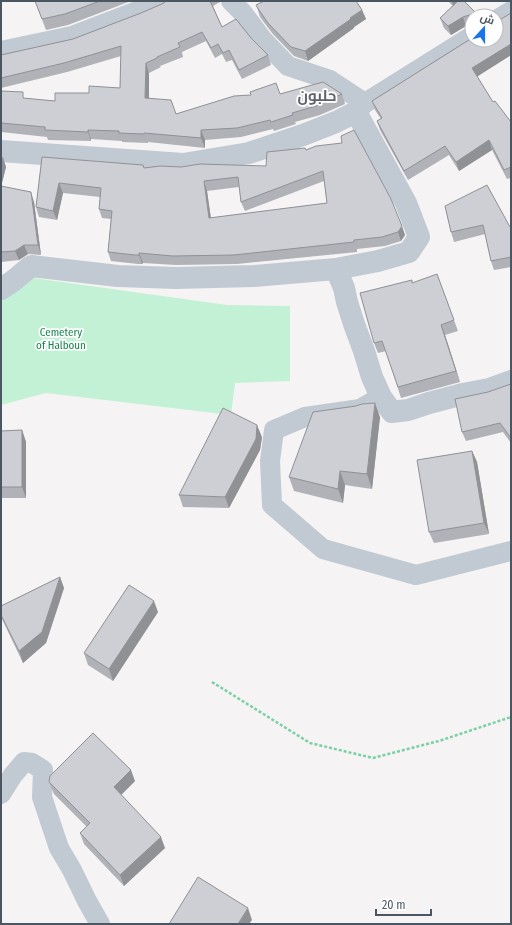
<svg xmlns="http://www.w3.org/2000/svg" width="512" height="925" font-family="'Fira Sans Condensed',Cairo,sans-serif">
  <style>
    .green { fill: #c3f1d5 }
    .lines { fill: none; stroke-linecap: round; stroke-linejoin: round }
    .path { stroke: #7ad0a6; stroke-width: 2.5; stroke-dasharray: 3 2; stroke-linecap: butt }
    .minor { stroke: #c1cad2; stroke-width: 20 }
    .tertiary { stroke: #c1cad2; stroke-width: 22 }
    .wall { fill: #b0b2b7; fill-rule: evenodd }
    .shaded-wall { fill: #909195 }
    .building { fill: #cdcfd5; stroke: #909195; fill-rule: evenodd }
    .labels { text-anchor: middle; stroke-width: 3.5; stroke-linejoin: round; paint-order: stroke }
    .park-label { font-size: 11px; fill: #17864f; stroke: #fff }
    .district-label { font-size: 15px; font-weight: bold; fill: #5f6368; stroke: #fff }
  </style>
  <rect width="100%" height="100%" fill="#f5f3f3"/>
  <path class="green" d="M33 278 227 305 290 306V381L235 383 231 415 46 393 1 405V297Z"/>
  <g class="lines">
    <path class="path" d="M212 682 310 743 373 758 439 741 511 717"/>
    <path class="minor" d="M231 1 242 12 263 40 288 66 330 80 365 103
      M496 20 511 11
      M356 112 365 103 472 36
      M381 397 360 409 305 417 274 430 270 461 272 505 323 549 416 575 511 551
      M1 794 13 775 24 762 32 763 43 770 42 797 59 848 72 870 87 901 100 924"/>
    <path class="tertiary" d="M1 52 72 37 140 11 162 1
      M1 151 183 164 249 153 303 135 336 122 356 112 406 203 419 237 409 252 378 261 336 269 344 288 347 302 354 324 364 351 372 377 381 397 392 412 408 410 429 403 463 394 489 389 511 381
      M1 289 13 281 31 266 118 276 176 278 254 276 336 269"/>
  </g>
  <path class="wall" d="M35 1H131L68 25 46 30Z
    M166 1H220V2L213 6 222 27 251 38 268 55 271 65 242 79 232 60 226 62 222 54 215 58 206 41 182 52 183 57 160 66 161 67 149 73V98L176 114 251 95 250 92 280 94H342L345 104 320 115 295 122 296 124 274 131 273 129 241 137 205 140V148L148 142V143L122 142V141L91 139V141L48 140 47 137 1 132V91L25 99 55 101 89 93 120 88 121 56 67 72 1 88V55L73 39 141 13 164 3Z
    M448 1H457L455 4 472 16V25L466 26 451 35 444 28 440 18 453 6Z
    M257 7 362 10 366 19 354 27V28L308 61 294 56 272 33 260 17Z
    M511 13V55L477 76 493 102 511 122V178L507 179 492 150 459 171 449 155 408 180 380 130 377 121 381 119 375 110 372 101Z
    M306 150 405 235 401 241 385 246 357 249V252L237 264 176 265 143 263 142 264H138L111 261 108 252 111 219 102 218 99 209 100 197 63 193 57 220 39 217 36 207 42 157 144 168 266 166ZM324 181 327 203 211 218 207 191 239 187 241 202 245 211Z
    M1 157 3 158 6 167 1 186 34 202 41 255 28 254 19 260 1 262Z
    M445 206 510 227 511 226V267L494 270 491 261 485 234 454 242 451 232Z
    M437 274 458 331 445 335 460 382 401 398 386 351 378 353 374 343 412 283Z
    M511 384V443L503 432 466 441 462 432 488 392Z
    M380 417 372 489 345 485 343 503 294 491 289 477Z
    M22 430 26 442V498H1V431Z
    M262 437 260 450 229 508 183 507 179 495Z
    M472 451 477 462 489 534 434 543 429 532Z
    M60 577 64 588 46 643 23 663 2 619 1 606Z
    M158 612 113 681 88 665 84 653Z
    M135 781 121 795 165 848 124 886 84 844 80 833 87 827 54 794 49 782Z"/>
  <path class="shaded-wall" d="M452 1H457L453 6Z
    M362 10 366 19 354 27V28L308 61 305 51Z
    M463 17 466 26 451 35 448 26Z
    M511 44V55L475 78 472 68Z
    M146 63 149 73V107L145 98Z
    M88 130 91 139V141L88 132Z
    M201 130 205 140V148L201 138Z
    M489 140 492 150 459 171 456 162Z
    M3 158 6 167 1 187V165Z
    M204 181 207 191 212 227 209 218Z
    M59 183 63 193 57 220 53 211Z
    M31 192 34 202 41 255 38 245Z
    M402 226 405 235 401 241 398 232Z
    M24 245 28 254 19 260 15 251Z
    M139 253 143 263 142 264 139 255Z
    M441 325 445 335 460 382 456 371Z
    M375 403 380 417 372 489 367 474Z
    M257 425 262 437 260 450 229 508 225 497Z
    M22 430 26 442V498L22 487Z
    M472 451 477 462 489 534 484 523Z
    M340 471 345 485 343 503 338 489Z
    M60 577 64 588 46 643 23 663 19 651Z
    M154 601 158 612 113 681 109 669Z
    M131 770 135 781 118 798 114 787Z
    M161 837 165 848 124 886 120 875Z
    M248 908 252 920 249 924H238Z"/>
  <path class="building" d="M35 1H100L65 14 42 19Z
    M166 1H210L222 27 236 19 251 38 268 55 239 70 229 50 223 53 218 44 211 48 202 32 178 43 180 47 157 57V58L146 63 145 98 171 100 176 114 234 96 251 95 250 92 276 83 280 94 323 82 342 94 316 106 292 113 293 115 271 122 270 120 237 128 201 130V138L144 133V134L119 133V131L88 130V132L45 130V127L1 123V91L23 92V98L55 101V93H89V86L120 88 121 46 64 63 1 78V55L73 39 141 13 164 3Z
    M264 1H356L362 10 350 18 351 19 305 51 291 47 268 23 257 7 256 5Z
    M458 1H464L479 16H472L469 15 463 17 448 26 440 18Z
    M511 13V44L472 68 493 102 495 101 511 122V167L504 170 489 140 456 162 445 146 404 171 377 121 382 118 372 101 472 38V40H496V21H498Z
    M354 130 391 199 402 226 398 232 382 237 354 240V242L234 255 173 256 139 253V255H135L108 252 112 211 99 209 101 188 59 183 53 211 36 207 42 157 143 165 144 168 160 166 181 167 200 164 266 166 267 152 305 148 306 150 316 146 342 143 341 136ZM323 171 327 203 209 218 204 181 238 177 241 202Z
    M1 157 3 158 1 165Z
    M487 185 510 227 511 226V257L491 261 483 225 451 232 445 206Z
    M1 186 31 192 38 245H24L15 251 1 252Z
    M437 274 454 320 441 325 456 371 398 387 382 341 374 343 360 293 412 280V283Z
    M511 384V438L500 423 462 432 455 399 488 392Z
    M375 403 367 474 340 471 338 489 289 477 313 412 356 406 362 404Z
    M223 408 257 425 256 439 225 497 179 495Z
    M22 430V487H1V431Z
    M472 451 484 523 429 532 417 460Z
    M60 577 42 632 19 651 1 615V606Z
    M129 585 154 601 109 669 84 653Z
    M93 733 131 770 114 787 161 837 120 875 80 833 90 823 49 782 50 776Z
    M198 877 248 908 238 924H169Z"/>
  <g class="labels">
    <g class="park-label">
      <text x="61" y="336">Cemetery<tspan x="61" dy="13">of Halboun</tspan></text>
    </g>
    <g class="district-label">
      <text x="317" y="101">حلبون</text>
    </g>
  </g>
  <rect width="512" height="925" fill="none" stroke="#4a5661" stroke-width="4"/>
  <g transform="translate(484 28) rotate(21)"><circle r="19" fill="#ffffff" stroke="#b7bbc0"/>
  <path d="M0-3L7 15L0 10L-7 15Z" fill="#1a73e8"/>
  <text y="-6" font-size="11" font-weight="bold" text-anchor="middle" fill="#4a5661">ش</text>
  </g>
  <path d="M376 909v6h55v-6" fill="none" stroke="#4a5661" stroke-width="2"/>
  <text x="382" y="909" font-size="12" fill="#4a5661" stroke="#ffffff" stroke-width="3" paint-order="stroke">20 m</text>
</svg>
